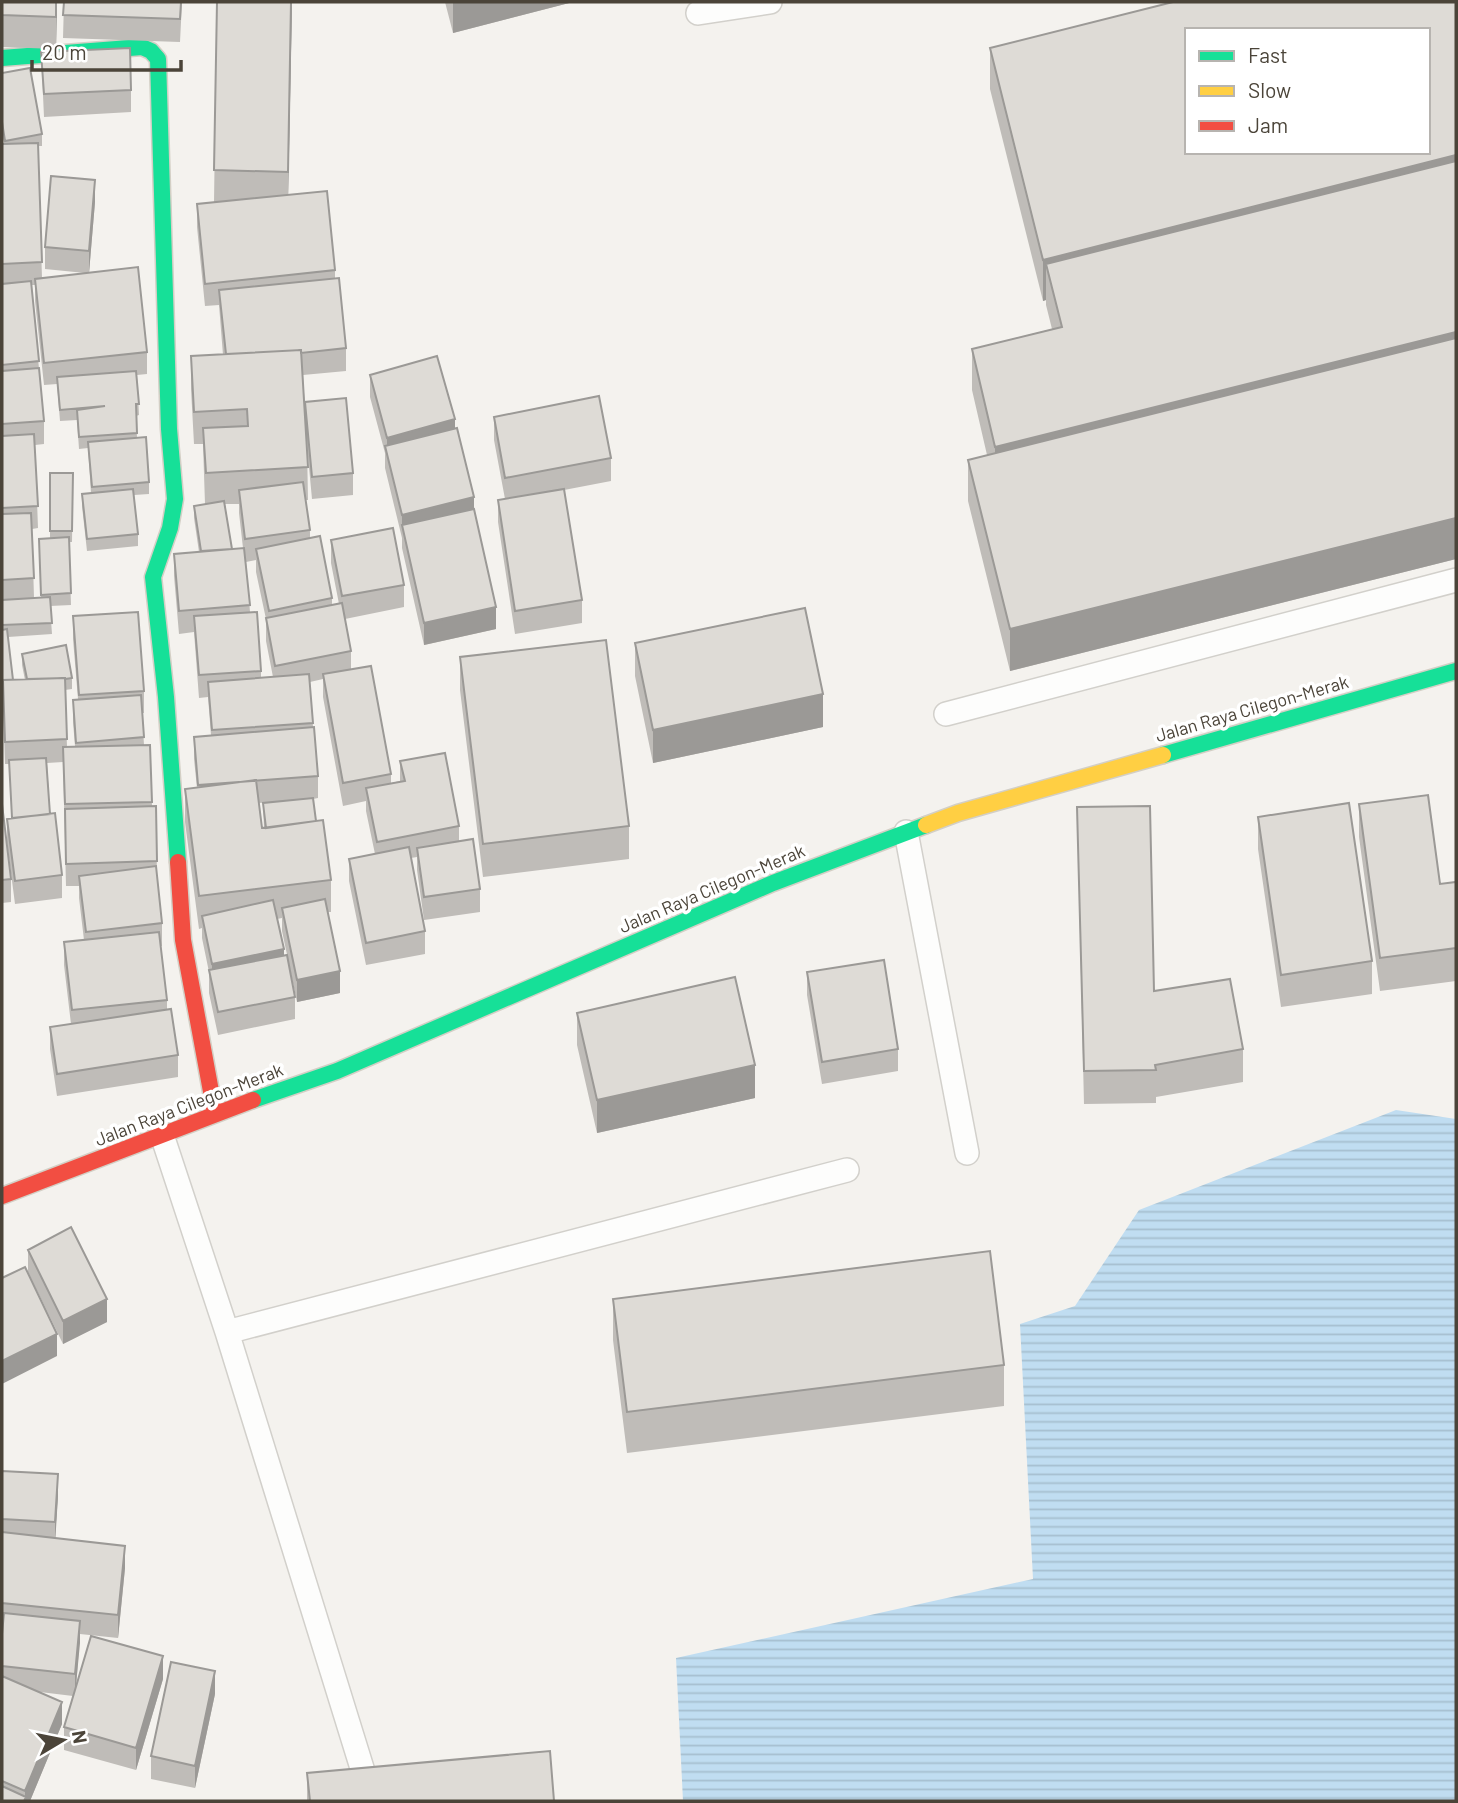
<svg xmlns="http://www.w3.org/2000/svg" width="1458" height="1803" font-family="Barlow,sans-serif">
  <style>
    .water { fill: url(#water-rules) }
    .lines { fill: none; stroke-linecap: round; stroke-linejoin: round }
    .lane-casing { stroke: #d2d0cb; stroke-width: 26 }
    .fast-casing { stroke: #d3cfc5; stroke-width: 19 }
    .slow-casing { stroke: #d3cfc5; stroke-width: 19 }
    .jam-casing { stroke: #d3cfc5; stroke-width: 19 }
    .lane { stroke: #fdfdfc; stroke-width: 23 }
    .fast { stroke: #16e098; stroke-width: 16 }
    .slow { stroke: #ffcf43; stroke-width: 16 }
    .jam { stroke: #f24e42; stroke-width: 16 }
    .wall { fill: #bfbcb8; fill-rule: evenodd }
    .shaded-wall { fill: #9b9996 }
    .building { fill: #dedbd6; stroke: #9b9996; stroke-width: 2; fill-rule: evenodd }
    .labels { text-anchor: middle; stroke-width: 7; stroke-linejoin: round; paint-order: stroke }
    .street-label { font-size: 18px; fill: #4b4439; stroke: #fff }
  </style>
  <defs>
    <pattern id="water-rules" width="6" height="5" patternUnits="userSpaceOnUse" patternTransform="scale(1.75)"><rect width="6" height="5" fill="#c0ddf1"/><path d="M0 2.5h6" fill="none" stroke="#a6bfcf"/></pattern>
  </defs>
  <rect width="100%" height="100%" fill="#f4f2ee"/>
  <path class="water" d="M1396 1110 1456 1119V1801H683L676 1658 1033 1579 1020 1324 1075 1306 1139 1210Z"/>
  <g class="lines">
    <g class="lane-casing">
      <path id="lane" d="M698 13 770 2
        M946 714 1456 580
        M906 832 967 1153
        M162 1135 227 1332 366 1781
        M227 1332 847 1170"/>
    </g>
    <g class="fast-casing">
      <path id="fast" d="M2 58 142 47 151 51 158 59 169 429 175 499 170 528 153 577 166 697 178 862
        M1163 755 1456 671
        M253 1100 337 1071 773 883 926 825"/>
    </g>
    <g class="slow-casing">
      <path id="slow" d="M926 825 958 813 1163 755"/>
    </g>
    <g class="jam-casing">
      <path id="jam" d="M178 862 183 940 215 1113
        M2 1196 253 1100"/>
    </g>
    <use href="#lane" class="lane"/>
    <use href="#fast" class="fast"/>
    <use href="#slow" class="slow"/>
    <use href="#jam" class="jam"/>
  </g>
  <path class="wall" d="M2 2H57L56 49 2 47Z
    M64 2H182L180 42 63 38Z
    M217 2H292L288 195 335 270V278L346 348V371L303 375 305 409 353 473V495L312 499 307 446 308 500H305L310 530V538L332 598V605L339 604 331 563V540L404 585V607L345 619 351 651V669L391 774V783L400 781V761L459 826V841L480 889V912L424 920 417 870V857L411 858 425 931V954L366 965 349 881V859L375 854 366 811V801L343 806 323 697V679L310 682 313 727 318 776V798L313 799 316 821 331 880V912H328L340 993 297 1002 282 931V918L277 919 284 955 295 997V1019L218 1035 209 993V972L202 938V928L199 929 185 822V789L197 788 194 759V737L211 735 208 697 199 698 194 632 179 634 174 576V554L199 552 194 518V506L205 504 203 444H194L191 389V356L223 355 219 305 205 306 197 227V204L214 202ZM225 504H239V513L243 548 232 549ZM256 560V572L266 619V641L273 677 261 678V671L250 612 246 562ZM279 802 263 803 264 828H262L258 803Z
    M445 2H573L453 33Z
    M1456 2V559L1010 671 968 501V460L987 455 972 390V349L1052 329 1046 305V300L1043 301 990 89V48Z
    M41 52 131 90V112L44 117Z
    M2 73 42 134V146H38L42 278 85 273 45 269V247L95 202 89 273 147 352V374L137 375 139 415 136 416 137 438 149 482V494L134 495 138 534V546L87 551 82 506V494L91 493 88 448 79 449 77 420 60 421 57 384 44 385 35 301V285H31L44 421V444L35 445 38 528 32 529 34 598H41L39 551 50 538V473H73L72 542H69L71 605 50 606 52 634 8 637 13 680H25L22 665V654L72 678V689L65 690 67 747 75 746 73 722V700L78 699 73 639V616L144 691V713H142L144 745H150L152 806H156L157 880 162 923V946H161L167 1000V1009L178 1055V1077L57 1096 50 1049V1027L71 1024 64 965V942L84 940 79 898V886H66L63 762 47 763 50 814 62 875V898L15 904 7 842V819L12 818 9 764H5L3 696H2V144H4L2 134Z
    M370 375 455 428 474 509 496 629 424 645 402 548V538L385 468V453L370 397Z
    M494 417 611 458V481L564 490 582 600V623L515 634 498 522V500L505 499 494 440Z
    M635 643 823 727 653 763 635 676Z
    M460 657 629 826V859L483 877 460 690Z
    M2 740 3 751V774H2Z
    M2 804 11 879V902L2 903Z
    M1359 804 1440 884 1456 882V981L1380 991 1359 837Z
    M1077 807 1154 991 1243 1049V1082L1156 1097V1103L1084 1104Z
    M1258 817 1372 961V994L1281 1007 1258 849Z
    M807 972 898 1049V1071L822 1084 807 995Z
    M577 1013 755 1098 597 1133 577 1045Z
    M28 1250 107 1322 63 1344 28 1272Z
    M613 1299 1004 1365V1406L627 1453 613 1340Z
    M2 1471 58 1496 55 1538 125 1568 118 1638 80 1634 76 1687 163 1679 136 1770 64 1750V1727L73 1696 40 1692 62 1724 30 1801H2Z
    M215 1694 195 1788 151 1779V1756Z
    M307 1773 554 1801H307Z"/>
  <path class="shaded-wall" d="M56 2H57L56 49Z
    M291 2H292L288 204V172Z
    M453 2H573L453 33Z
    M1456 155V196L1046 264V300L1043 301V260Z
    M95 180V202L89 273V251Z
    M1456 332V373L995 488V447Z
    M455 419V441L387 453V438Z
    M474 497V520L402 525V538V515Z
    M1456 518V559L1010 671V629Z
    M496 607V629L424 645V623Z
    M823 694V727L653 763V730Z
    M284 949V971L212 986V964Z
    M340 971V993L297 1002V980Z
    M755 1065V1098L597 1133V1100Z
    M107 1299V1322L63 1344V1321Z
    M57 1334V1356L2 1384V1361Z
    M58 1474V1496L55 1545V1522Z
    M125 1546V1568L118 1638V1615Z
    M80 1621V1643L75 1696V1674Z
    M163 1656V1679L136 1770V1748Z
    M215 1671V1694L195 1788V1766Z
    M62 1702V1724L30 1801H24L25 1797V1791Z"/>
  <path class="building" d="M2 2H56V17L2 15Z
    M64 2H181L180 19 63 15Z
    M217 2H291L288 172 214 170Z
    M1173 2H1456V155L1043 260 990 48ZM1187 30H1428V152H1187Z
    M130 48 131 90 44 94 41 52Z
    M30 68 42 134 5 141 2 122V73Z
    M38 143 42 262 2 264V144Z
    M1456 161V332L995 447 972 349 1062 327 1046 264Z
    M51 176 95 180 89 251 45 247Z
    M327 191 335 270 205 284 197 204Z
    M138 267 147 352 44 363 35 279Z
    M339 278 346 348 301 353V350L226 354 219 290Z
    M31 281 39 361 2 365V284Z
    M1456 338V518L1010 629 968 460Z
    M301 350 308 467 206 473 203 428 248 426 247 409 194 412 191 356Z
    M437 356 455 419 387 438 370 375Z
    M39 368 44 421 2 424V371Z
    M136 371 139 404H136L137 433 79 437 77 410 105 406 60 410 57 377Z
    M599 396 611 458 505 478 494 417Z
    M346 398 353 473 312 477 305 402Z
    M457 428 474 497 402 515 385 446Z
    M34 434 38 506 2 508V436Z
    M146 437 149 482 92 487 88 442Z
    M50 473H73L72 531H50Z
    M303 482 310 530 245 539 239 490Z
    M133 489 138 534 87 539 82 494Z
    M564 489 582 600 515 611 498 500Z
    M224 501 232 549 201 551 194 506Z
    M474 509 496 607 424 623 402 525Z
    M31 513 34 578 2 580V514Z
    M393 528 404 585 342 596 331 540Z
    M320 536 332 598 269 611 256 549Z
    M69 537 71 593 41 595 39 539Z
    M244 548 250 605 179 611 174 554Z
    M50 597 52 623 2 625V600Z
    M342 603 351 651 275 666 266 618Z
    M805 608 823 694 653 730 635 643Z
    M138 612 144 691 79 695 73 616Z
    M257 612 261 671 199 675 194 616Z
    M7 629 13 680H3V684H2V630Z
    M606 640 629 826 483 844 460 657Z
    M66 645 72 678 65 679V678L27 679 22 654Z
    M371 666 391 774 343 783 323 674Z
    M309 674 313 723 212 730 208 682Z
    M65 678 67 739 5 742 3 680Z
    M141 695 144 737 76 743 73 700Z
    M314 727 318 776 198 785 194 737Z
    M150 745 152 802 65 804 63 747Z
    M445 753 459 826 377 842 366 788 405 781 400 761Z
    M46 758 50 814 12 818 9 760Z
    M256 780 262 828 323 820 331 880 199 896 185 789Z
    M1428 795 1440 884 1456 882V948L1380 958 1359 804Z
    M313 798 316 821 266 828 263 803Z
    M1349 803 1372 961 1281 975 1258 817Z
    M2 804 11 879 2 880Z
    M156 806 157 861 66 864 65 809Z
    M1150 806 1154 991 1230 979 1243 1049 1155 1065 1156 1070 1084 1071 1077 807Z
    M55 813 62 875 15 881 7 819Z
    M473 839 480 889 424 897 417 848Z
    M409 847 425 931 366 943 349 859Z
    M156 866 162 923 86 932 79 876Z
    M325 899 340 971 297 980 282 908Z
    M273 900 284 949 212 964 202 916Z
    M159 932 167 1000 72 1010 64 942Z
    M287 955 295 997 218 1012 209 970Z
    M884 960 898 1049 822 1062 807 972Z
    M735 977 755 1065 597 1100 577 1013Z
    M171 1009 178 1055 57 1074 50 1027Z
    M71 1227 107 1299 63 1321 28 1250Z
    M990 1251 1004 1365 627 1412 613 1299Z
    M25 1267 57 1334 2 1361V1278Z
    M2 1471 58 1474 55 1522 2 1519Z
    M2 1532 125 1546 118 1615 2 1603Z
    M4 1613 80 1621 75 1674 2 1666V1634Z
    M91 1636 163 1656 136 1748 64 1727Z
    M171 1662 215 1671 195 1766 151 1756Z
    M2 1676 62 1702 25 1791 2 1781Z
    M550 1751 554 1801H310L307 1773Z
    M2 1786 26 1797 24 1801H2Z"/>
  <g class="labels">
    <g class="street-label">
      <text transform="translate(1252 709) rotate(-16)" y="6">Jalan Raya Cilegon-Merak</text>
      <text transform="translate(712 889) rotate(-23)" y="6">Jalan Raya Cilegon-Merak</text>
      <text transform="translate(189 1105) rotate(-21)" y="6">Jalan Raya Cilegon-Merak</text>
    </g>
  </g>
  <rect width="1458" height="1803" fill="none" stroke="#4b4439" stroke-width="7"/>
  <rect x="1185" y="28" width="245" height="126" fill="#ffffff" stroke="#b7b4b0" stroke-width="2"/>
  <rect x="1199" y="51" width="35" height="10" fill="#16e098" stroke="#b7b4b0" stroke-width="2"/>
  <text x="1248" y="63" font-size="21" fill="#4b4439">Fast</text>
  <rect x="1199" y="86" width="35" height="10" fill="#ffcf43" stroke="#b7b4b0" stroke-width="2"/>
  <text x="1248" y="98" font-size="21" fill="#4b4439">Slow</text>
  <rect x="1199" y="121" width="35" height="10" fill="#f24e42" stroke="#b7b4b0" stroke-width="2"/>
  <text x="1248" y="133" font-size="21" fill="#4b4439">Jam</text>
  <g transform="translate(63 1740) rotate(80)" stroke="#ffffff" stroke-width="5" paint-order="stroke">
  <path d="M0-5L12 26L0 18L-12 26Z" fill="#4b4439"/>
  <text y="-10" font-size="19" font-weight="bold" text-anchor="middle" fill="#4b4439">N</text>
  </g>
  <path d="M32 60v10h149v-10" fill="none" stroke="#4b4439" stroke-width="3.5"/>
  <text x="42" y="60" font-size="21" fill="#4b4439" stroke="#ffffff" stroke-width="5" paint-order="stroke">20 m</text>
</svg>
